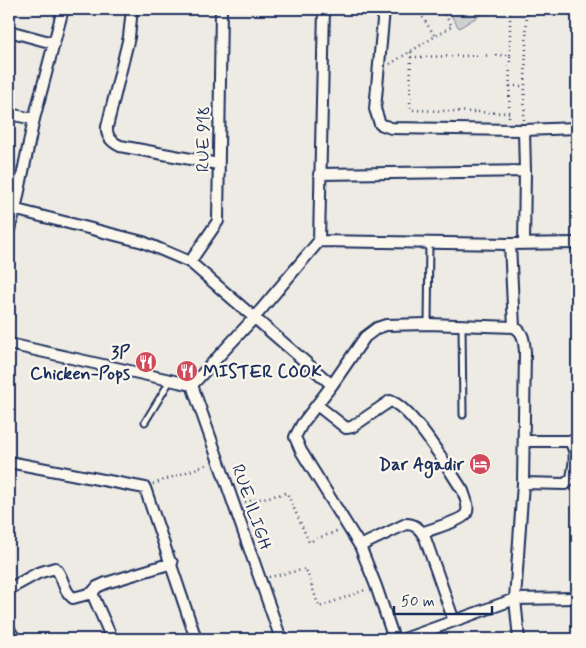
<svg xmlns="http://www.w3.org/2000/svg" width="586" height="648" font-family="Mynerve,sans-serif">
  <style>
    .green { fill: #cecfcf; stroke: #747f96 }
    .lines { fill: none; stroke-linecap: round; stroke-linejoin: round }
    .service-casing { stroke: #1b2f5e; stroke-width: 9 }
    .minor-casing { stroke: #1b2f5e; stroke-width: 14 }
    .path { stroke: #1b2f5e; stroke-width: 2.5; stroke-dasharray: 1 4; stroke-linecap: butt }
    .service { stroke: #fbf7ec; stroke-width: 5 }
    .minor { stroke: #fbf7ec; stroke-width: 10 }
    .labels { text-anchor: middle; stroke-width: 4.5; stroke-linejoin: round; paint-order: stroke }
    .street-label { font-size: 18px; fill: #1b2f5e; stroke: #fbf7ec }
    .poi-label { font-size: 18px; font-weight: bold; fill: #1b2f5e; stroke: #fbf7ec; text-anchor: end }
  </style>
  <rect width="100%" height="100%" fill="#eeebe4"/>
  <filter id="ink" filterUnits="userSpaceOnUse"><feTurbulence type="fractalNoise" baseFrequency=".02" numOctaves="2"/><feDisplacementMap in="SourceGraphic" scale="10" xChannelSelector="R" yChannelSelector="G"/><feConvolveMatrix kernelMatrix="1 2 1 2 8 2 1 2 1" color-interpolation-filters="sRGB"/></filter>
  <g filter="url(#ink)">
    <path class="green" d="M447 9H490L459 28Z"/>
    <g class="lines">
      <g class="service-casing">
        <path id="service" d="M428 324 429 243
          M462 325 463 415
          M145 422 170 381"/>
      </g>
      <g class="minor-casing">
        <path id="minor" d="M132 9 129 37 107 127C106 137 112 142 120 146L218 164
          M384 9 375 109 380 124 391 128 524 130 577 128
          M9 31 53 43
          M9 114 34 119
          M524 130 525 171 524 244
          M319 174 525 171
          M9 208 143 242 190 262 332 385 302 424 295 437 301 451 360 546 376 586 394 639
          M9 230 15 210 34 119 63 9
          M319 241 510 244 577 243
          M510 244 514 327
          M190 262 218 221 221 9
          M9 344 192 385
          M192 385 254 318 319 241 324 9
          M192 385 281 639
          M332 385 365 337 377 328 386 325 428 324 514 327C524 332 524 342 525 352L523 483 515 599 519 639
          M317 405 346 428 352 427 390 401C412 407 449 470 463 491 465 498 470 507 466 514 461 521 431 529 422 533
          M9 462 145 488 196 639
          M523 483 565 484 572 478C574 467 578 450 569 441H524
          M360 546 406 524C416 524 421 530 425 538L454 621
          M9 589 38 573 55 568C64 576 62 590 73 598L92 593
          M9 629 15 639
          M112 639 92 593 97 587 106 583 172 563
          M404 639 515 599 577 598"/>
      </g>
      <path class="path" d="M417 9 435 36
        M411 52 410 108 412 110 509 113
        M510 55V9
        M411 57 510 55 509 119
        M390 64 452 26 441 9
        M510 86H525
        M524 120 527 9
        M153 484 209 464
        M245 502 287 493 309 542 337 531
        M269 577 306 569 319 607 365 590
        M257 639 269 634"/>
      <use href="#service" class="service"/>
      <use href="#minor" class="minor"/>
    </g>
  </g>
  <defs>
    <g id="restaurant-disc" transform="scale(1.125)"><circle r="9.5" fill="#d1495b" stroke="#fbf7ec"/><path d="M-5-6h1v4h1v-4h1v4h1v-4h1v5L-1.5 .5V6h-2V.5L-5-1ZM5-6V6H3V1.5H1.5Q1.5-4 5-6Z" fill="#fff"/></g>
    <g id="hotel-disc" transform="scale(1.125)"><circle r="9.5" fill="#d1495b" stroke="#fbf7ec"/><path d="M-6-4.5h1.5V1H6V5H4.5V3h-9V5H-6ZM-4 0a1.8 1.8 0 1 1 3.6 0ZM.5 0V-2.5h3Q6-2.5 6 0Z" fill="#fff"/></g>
  </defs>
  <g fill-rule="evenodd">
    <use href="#restaurant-disc" x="146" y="362"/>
    <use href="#restaurant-disc" x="187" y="371"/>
    <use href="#hotel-disc" x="480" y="464"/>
  </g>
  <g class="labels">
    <g class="street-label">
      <text transform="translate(203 139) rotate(-89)" y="6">RUE 918</text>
      <text transform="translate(252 507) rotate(71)" y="6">RUE ILIGH</text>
    </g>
    <g class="poi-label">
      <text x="130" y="358">3P<tspan x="130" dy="21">Chicken-Pops</tspan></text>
      <text x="203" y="377" text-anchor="start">MISTER COOK</text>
      <text x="464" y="470">Dar Agadir</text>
    </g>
  </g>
  <rect width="586" height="648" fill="none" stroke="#fbf7ec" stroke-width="30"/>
  <rect x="15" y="15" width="556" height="618" fill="none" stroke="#1b2f5e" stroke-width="2" filter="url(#ink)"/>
  <path d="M394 606v8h98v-8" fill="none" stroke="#1b2f5e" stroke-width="2.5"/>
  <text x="401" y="606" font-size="15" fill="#1b2f5e" stroke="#fbf7ec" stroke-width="4" paint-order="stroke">50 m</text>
</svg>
